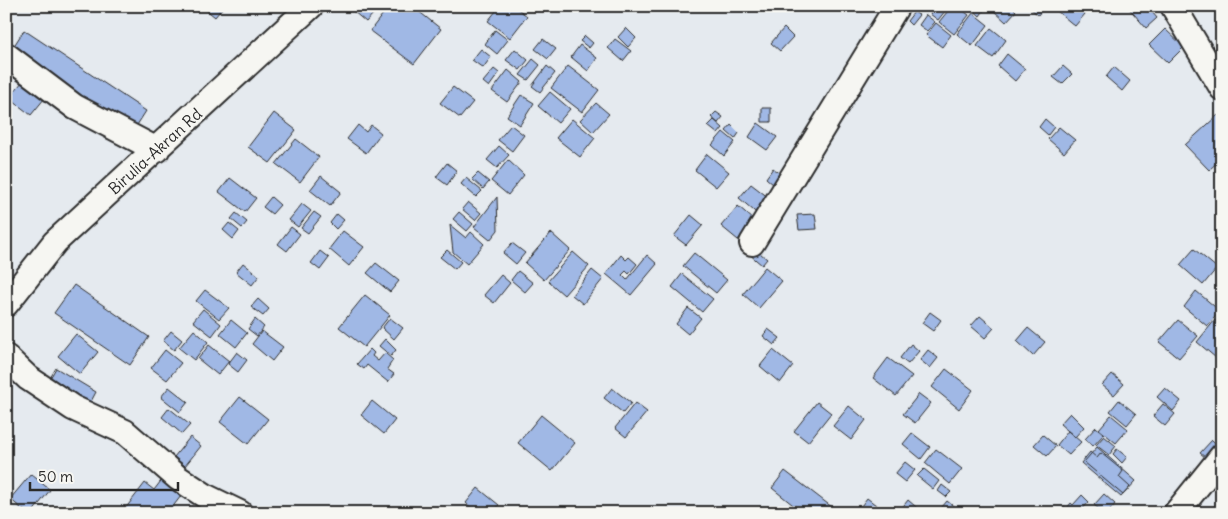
<svg xmlns="http://www.w3.org/2000/svg" width="1228" height="519" font-family="Delius,sans-serif">
  <style>
    .building { fill: #a0b8e5; stroke: #2b2b2b }
    .lines { fill: none; stroke-linecap: round; stroke-linejoin: round }
    .minor-casing { stroke: #2b2b2b; stroke-width: 28 }
    .minor { stroke: #f6f6f2; stroke-width: 24 }
    .labels { text-anchor: middle; stroke-width: 5; stroke-linejoin: round; paint-order: stroke }
    .street-label { font-size: 16px; fill: #2b2b2b; stroke: #f6f6f2 }
  </style>
  <rect width="100%" height="100%" fill="#e5eaef"/>
  <filter id="ink" filterUnits="userSpaceOnUse"><feTurbulence type="fractalNoise" baseFrequency=".02" numOctaves="2"/><feDisplacementMap in="SourceGraphic" scale="10" xChannelSelector="R" yChannelSelector="G"/><feConvolveMatrix kernelMatrix="1 2 1 2 8 2 1 2 1" color-interpolation-filters="sRGB"/></filter>
  <g filter="url(#ink)">
    <path class="building" d="M205 6H224L215 17 204 8Z
      M347 6H380L366 22Z
      M389 6H412L441 29 414 64 370 31Z
      M500 6H514L527 16 510 38 488 21Z
      M936 6H949L938 20 930 14Z
      M952 6H957L969 15 954 34 939 22Z
      M969 6H987L980 16Z
      M997 6H1011L1016 11 1006 22 993 10Z
      M1028 6H1045L1038 15Z
      M1061 6H1075L1085 14 1075 26 1057 11Z
      M1127 6H1147L1157 18 1146 28Z
      M914 12 919 15 911 25 907 21Z
      M973 13 988 25 972 46 957 34Z
      M926 15 935 22 927 31 919 25Z
      M936 23 951 35 942 47 926 35Z
      M626 28 636 38 628 47 618 37Z
      M784 28 793 37 780 51 771 43Z
      M991 28 1006 40 993 58 977 46Z
      M1165 29 1184 47 1168 63 1149 45Z
      M24 30 146 111 132 133 10 52Z
      M495 30 508 40 497 54 485 44Z
      M585 36 593 43 589 48 580 41Z
      M543 39 556 49 548 59 535 49Z
      M615 39 631 51 623 61 608 48Z
      M580 45 597 58 588 71 571 57Z
      M481 49 491 57 483 68 472 60Z
      M515 49 528 60 520 70 506 60Z
      M1007 54 1025 69 1015 81 998 66Z
      M533 59 540 65 528 80 520 75Z
      M547 66 555 73 540 92 532 86Z
      M568 66 599 90 582 112 551 88Z
      M1063 66 1072 74 1062 84 1053 77Z
      M1114 67 1130 81 1122 91 1106 77Z
      M494 69 499 73 489 87 483 82Z
      M508 70 522 82 507 102 492 91Z
      M27 76 49 93 31 115 9 98Z
      M453 87 473 102 460 118 440 103Z
      M550 92 570 109 558 123 538 106Z
      M521 95 534 103 520 125 507 116Z
      M596 103 609 114 593 132 580 120Z
      M762 108H771V122H762Z
      M716 112 723 117 718 123 711 117Z
      M274 113 296 130 270 163 248 147Z
      M1218 115 1222 119V158L1209 170 1185 145Z
      M572 119 595 138 580 157 556 138Z
      M1045 119 1054 127 1048 135 1039 127Z
      M714 120 723 128 718 134 708 126Z
      M758 123 777 137 767 150 749 137Z
      M358 125 366 132 371 125 381 133 366 153 347 139Z
      M511 125 524 135 512 151 498 140Z
      M731 125 739 133 735 139 726 131Z
      M1059 127 1075 140 1064 153 1048 139Z
      M723 132 735 142 724 156 712 145Z
      M296 139 319 157 300 182 276 164Z
      M499 146 509 155 497 168 487 160Z
      M707 154 729 172 716 187 695 170Z
      M508 160 524 175 508 195 491 181Z
      M447 163 457 171 447 185 436 177Z
      M773 168 782 175 774 185 766 178Z
      M478 173 489 182 483 189 472 179Z
      M321 176 341 192 330 206 310 190Z
      M230 178 256 198 245 212 219 192Z
      M466 178 482 191 476 197 461 184Z
      M751 184 773 201 761 217 739 198Z
      M271 197 280 205 272 214 263 207Z
      M497 197 498 230 490 240 474 227Z
      M468 202 481 213 475 220 462 209Z
      M302 204 311 211 298 227 289 220Z
      M738 206 754 220 738 240 721 226Z
      M314 212 321 217 308 233 301 228Z
      M459 212 473 224 467 231 453 219Z
      M236 213 247 222 242 228 231 219Z
      M337 214 344 220 336 229 330 223Z
      M815 214 817 229 799 230 797 215Z
      M691 215 703 225 686 245 674 236Z
      M229 223 239 231 233 239 223 230Z
      M450 225 466 238 471 232 484 244 467 264 453 252Z
      M291 227 300 234 287 251 278 244Z
      M343 231 364 247 349 266 329 249Z
      M551 233 570 250 544 280 525 263Z
      M512 243 525 253 516 264 503 253Z
      M754 248 767 259 762 265 749 254Z
      M1194 249 1217 268 1203 285 1180 265Z
      M447 250 461 262 455 269 440 257Z
      M320 251 329 258 320 270 311 263Z
      M573 252 589 266 564 295 548 281Z
      M694 253 727 280 716 293 683 266Z
      M621 255 626 260 629 257 637 264 629 274 626 271 622 275 627 280 647 255 657 264 631 295 606 274Z
      M243 263 259 276 252 285 236 272Z
      M376 263 399 281 390 292 367 273Z
      M765 267 782 281 759 308 743 294Z
      M592 270 603 279 583 304 572 295Z
      M518 271 533 283 525 292 511 280Z
      M682 274 713 299 702 312 672 287Z
      M501 275 510 283 494 303 484 295Z
      M74 285 149 337 130 365 54 313Z
      M205 290 229 308 219 319 196 301Z
      M1196 291 1220 311 1207 326 1184 307Z
      M365 295 390 315 364 347 339 327Z
      M258 299 269 309 263 316 251 307Z
      M688 308 701 318 688 334 676 324Z
      M203 309 221 324 212 336 193 321Z
      M930 312 941 320 933 331 922 323Z
      M980 316 994 328 985 338 971 326Z
      M390 318 403 328 394 339 382 328Z
      M255 319 264 327 257 336 248 329Z
      M231 320 247 333 236 347 220 334Z
      M1178 320 1198 336 1179 358 1159 342Z
      M1215 320 1222 326V363L1197 342Z
      M1028 328 1045 342 1033 356 1017 341Z
      M768 329 780 338 774 345 763 336Z
      M194 330 208 342 194 360 179 348Z
      M171 331 182 340 174 350 163 341Z
      M262 331 283 347 272 361 252 344Z
      M76 334 98 352 80 374 58 356Z
      M385 339 396 350 391 356 379 346Z
      M911 344 919 351 908 364 900 358Z
      M209 345 229 361 218 375 198 359Z
      M370 349 374 353 372 356 378 361 385 353 393 360 387 369 394 374 388 382 367 365 364 369 357 364Z
      M165 350 181 363 167 380 151 368Z
      M773 350 793 366 780 383 760 366Z
      M928 350 938 358 930 368 920 360Z
      M237 352 247 360 238 372 228 364Z
      M888 358 912 376 896 396 873 378Z
      M56 368 96 392 87 409 46 385Z
      M946 369 973 390 959 409 932 387Z
      M1112 374 1124 384 1114 395 1102 385Z
      M169 387 188 402 180 412 161 397Z
      M612 388 631 403 623 413 604 398Z
      M1165 388 1181 401 1173 411 1157 397Z
      M919 394 931 403 915 423 903 414Z
      M240 397 268 419 248 444 220 422Z
      M1119 400 1136 414 1127 425 1110 411Z
      M372 401 395 420 384 434 361 415Z
      M817 402 831 413 808 442 794 431Z
      M635 403 647 412 626 437 615 428Z
      M1163 404 1175 414 1165 426 1153 416Z
      M849 406 866 420 851 440 833 426Z
      M169 408 190 425 182 434 162 417Z
      M1070 413 1084 427 1075 437 1060 424Z
      M541 415 575 443 552 471 518 443Z
      M1111 415 1128 429 1116 443 1099 429Z
      M1096 427 1104 434 1093 446 1085 439Z
      M1068 431 1081 442 1069 455 1057 445Z
      M912 433 930 447 921 459 903 444Z
      M1043 435 1056 446 1047 456 1034 445Z
      M1104 436 1116 446 1109 455 1096 445Z
      M190 437 201 446 185 466 174 457Z
      M1212 440 1222 449 1211 462 1200 453Z
      M1097 447 1136 481 1123 495 1084 462Z
      M936 449 962 469 950 484 925 463Z
      M1117 449 1127 457 1122 463 1113 454Z
      M1090 452 1097 458 1101 453 1123 471 1119 477 1130 487 1121 497 1081 463Z
      M905 462 915 470 905 482 895 474Z
      M924 469 939 481 933 489 917 476Z
      M785 471 837 511 836 513H803L772 488Z
      M31 474 50 490 32 513H27L10 499Z
      M164 477 184 492 168 513H130L125 509 145 483 154 490Z
      M942 485 951 492 946 497 938 491Z
      M478 488 499 505 492 513H477L466 503Z
      M1104 494 1115 504 1108 513H1104L1094 505Z
      M1082 495 1089 502 1080 512 1076 509 1073 513H1059L1064 506 1067 508 1071 503 1073 505Z
      M867 498 881 509 878 513H856Z
      M908 500 923 513H898Z
      M947 501 962 513H937Z"/>
    <g class="lines">
      <g class="minor-casing">
        <path id="minor" d="M1173 6 1222 88
          M6 55 75 107 157 150
          M752 243 897 6
          M6 304 55 242 311 6
          M6 357 28 378 73 408 125 432 178 478 207 497 240 513
          M1176 513 1222 456"/>
      </g>
      <use href="#minor" class="minor"/>
    </g>
  </g>
  <g class="labels">
    <g class="street-label">
      <text transform="translate(155 151) rotate(-42)" y="6">Birulia-Akran Rd</text>
    </g>
  </g>
  <rect width="1228" height="519" fill="none" stroke="#f6f6f2" stroke-width="25"/>
  <rect x="12" y="12" width="1203" height="494" fill="none" stroke="#2b2b2b" stroke-width="2" filter="url(#ink)"/>
  <path d="M30 482v8h148v-8" fill="none" stroke="#2b2b2b" stroke-width="2.5"/>
  <text x="38" y="482" font-size="15" fill="#2b2b2b" stroke="#f6f6f2" stroke-width="4" paint-order="stroke">50 m</text>
</svg>
